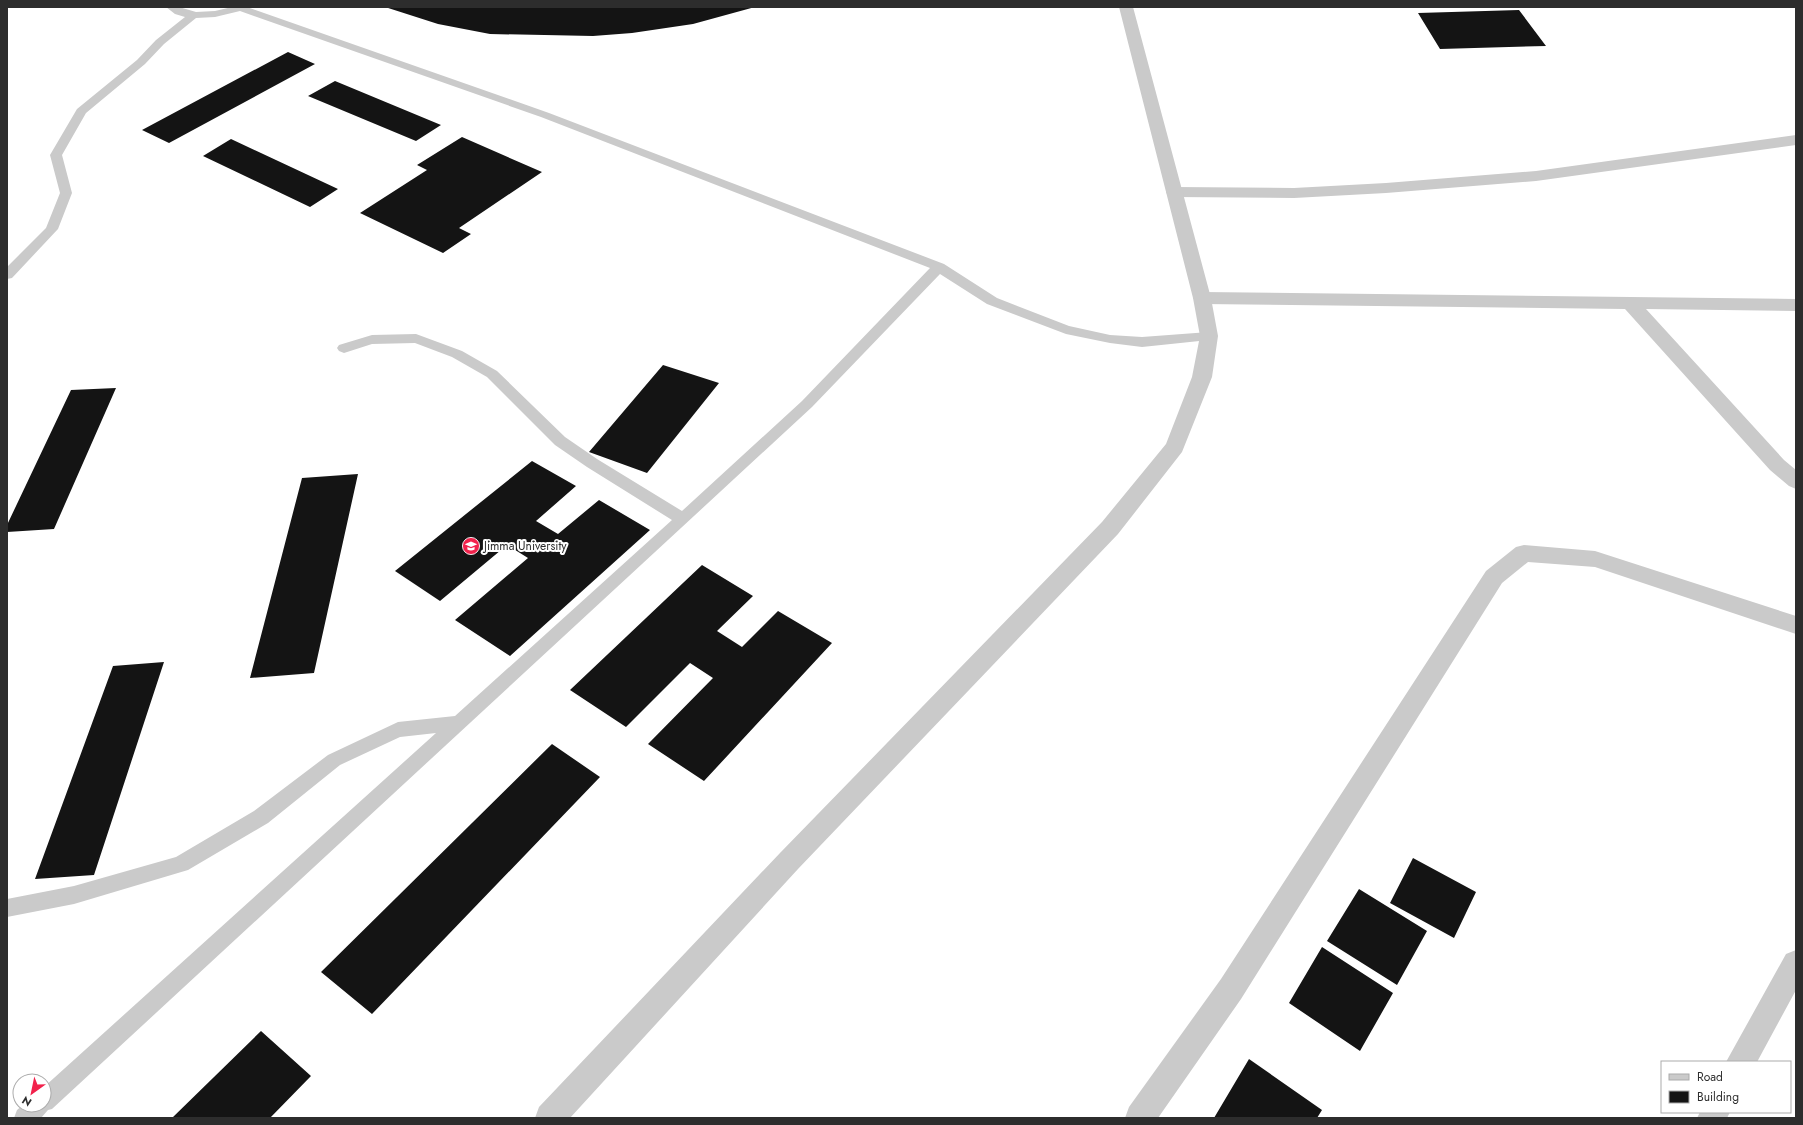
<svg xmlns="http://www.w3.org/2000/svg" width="1803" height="1125" font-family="Jost,sans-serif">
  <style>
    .building { fill: #141414 }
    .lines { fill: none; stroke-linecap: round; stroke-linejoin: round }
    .service { fill: #cacaca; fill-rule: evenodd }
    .minor { fill: #cacaca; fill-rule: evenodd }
    .tertiary { fill: #cacaca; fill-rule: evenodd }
    .labels { text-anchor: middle; stroke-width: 4; stroke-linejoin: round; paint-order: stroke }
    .poi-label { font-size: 12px; fill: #2d2d2d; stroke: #fff; text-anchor: start }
  </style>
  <rect width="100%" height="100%" fill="#fff"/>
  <path class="building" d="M385 7H755L693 24 632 33 593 36 490 34 438 24Z
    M1519 10 1546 46 1440 49 1418 13Z
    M288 52 315 64 169 143 142 130Z
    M335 81 441 125 416 141 308 96Z
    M462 137 542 172 459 228 471 234 443 253 360 213 427 170 417 165Z
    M231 139 338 189 310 207 203 156Z
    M663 365 719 383 647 473 589 452Z
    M116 388 54 529 7 532V525L71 390Z
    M532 461 576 486 536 521 558 534 599 500 650 530 510 656 455 620 528 558 507 545 440 601 395 571Z
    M358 474 314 673 250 678 302 478Z
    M702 565 753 596 717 631 742 647 778 611 832 643 704 781 648 744 713 678 690 663 626 727 570 690Z
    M164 662 94 875 35 879 113 666Z
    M552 744 600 777 372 1014 321 972Z
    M1413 858 1476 892 1454 938 1390 903Z
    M1359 889 1427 931 1397 985 1327 941Z
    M1322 947 1393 993 1360 1051 1289 1003Z
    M261 1031 311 1076 270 1118H172Z
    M1249 1059 1322 1110 1317 1118H1214Z"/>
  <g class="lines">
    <path class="service" d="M166 7H179L196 12 215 11 232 7H247L549 113 944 264 997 298 1069 326 1110 335 1142 337 1209 332 1214 333 1216 336 1214 339 1209 340 1142 347 1110 343 1066 334 987 304 940 274 812 407 52 1109 48 1110 41 1118H14L17 1110 23 1105H44V1087L436 733 400 737 340 765 268 823 188 870 74 904 7 917V899L74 886 176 857 254 811 328 755 398 722 455 716 672 520 587 467 555 445 487 377 452 357 415 343 372 344 344 353 339 351 337 348 339 345 372 335 416 334 462 351 497 371 565 437 597 459 682 511 802 401 930 268 541 117 240 11 215 17 196 18 164 44 145 64 86 113 62 155 72 193 58 229 12 278 7 279V267L46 228 60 193 50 155 77 109 137 60 156 40 185 17 175 14Z"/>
    <path class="minor" d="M1796 135V145L1536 181 1386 193 1294 198 1174 197 1168 196 1166 192 1168 188 1174 187 1294 188 1386 183 1536 171Z
      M1202 292 1796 299V311L1646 309 1784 460 1796 470V489L1789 486 1770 470 1625 309 1202 304 1196 302 1193 298 1196 294Z
      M1524 545 1595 551 1796 616V634L1595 567 1528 562 1502 583 1241 999 1158 1118H1125L1129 1107 1221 979 1486 571 1516 547Z
      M1796 950V990L1757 1062H1726L1786 954Z
      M1700 1112H1730L1727 1118H1697Z"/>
    <path class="tertiary" d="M1119 7H1133L1211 298 1218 336 1212 377 1182 452 1118 534 798 869 570 1118H535L539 1107 780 853 1102 522 1166 444 1192 377 1200 336 1193 298Z"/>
  </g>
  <defs>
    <g id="university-disc" transform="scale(0.9)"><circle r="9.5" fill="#f2224c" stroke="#fff"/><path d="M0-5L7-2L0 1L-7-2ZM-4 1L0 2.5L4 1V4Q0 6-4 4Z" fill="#fff"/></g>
  </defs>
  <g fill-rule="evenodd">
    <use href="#university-disc" x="471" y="546"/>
  </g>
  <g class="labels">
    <g class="poi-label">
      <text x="484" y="550">Jimma University</text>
    </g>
  </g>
  <rect width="1803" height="1125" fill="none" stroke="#2d2d2d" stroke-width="16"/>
  <rect x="1661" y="1061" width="130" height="52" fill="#ffffff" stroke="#ababab"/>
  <rect x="1669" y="1074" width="20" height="6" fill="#cacaca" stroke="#ababab"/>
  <text x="1697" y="1081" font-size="12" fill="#2d2d2d">Road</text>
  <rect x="1669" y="1091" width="20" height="12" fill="#141414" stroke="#ababab"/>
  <text x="1697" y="1101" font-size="12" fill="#2d2d2d">Building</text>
  <g transform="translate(32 1093) rotate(213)"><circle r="19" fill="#ffffff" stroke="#ababab"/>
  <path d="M0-3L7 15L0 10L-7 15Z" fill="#f2224c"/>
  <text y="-6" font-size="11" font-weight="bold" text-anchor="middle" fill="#2d2d2d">N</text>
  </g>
</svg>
